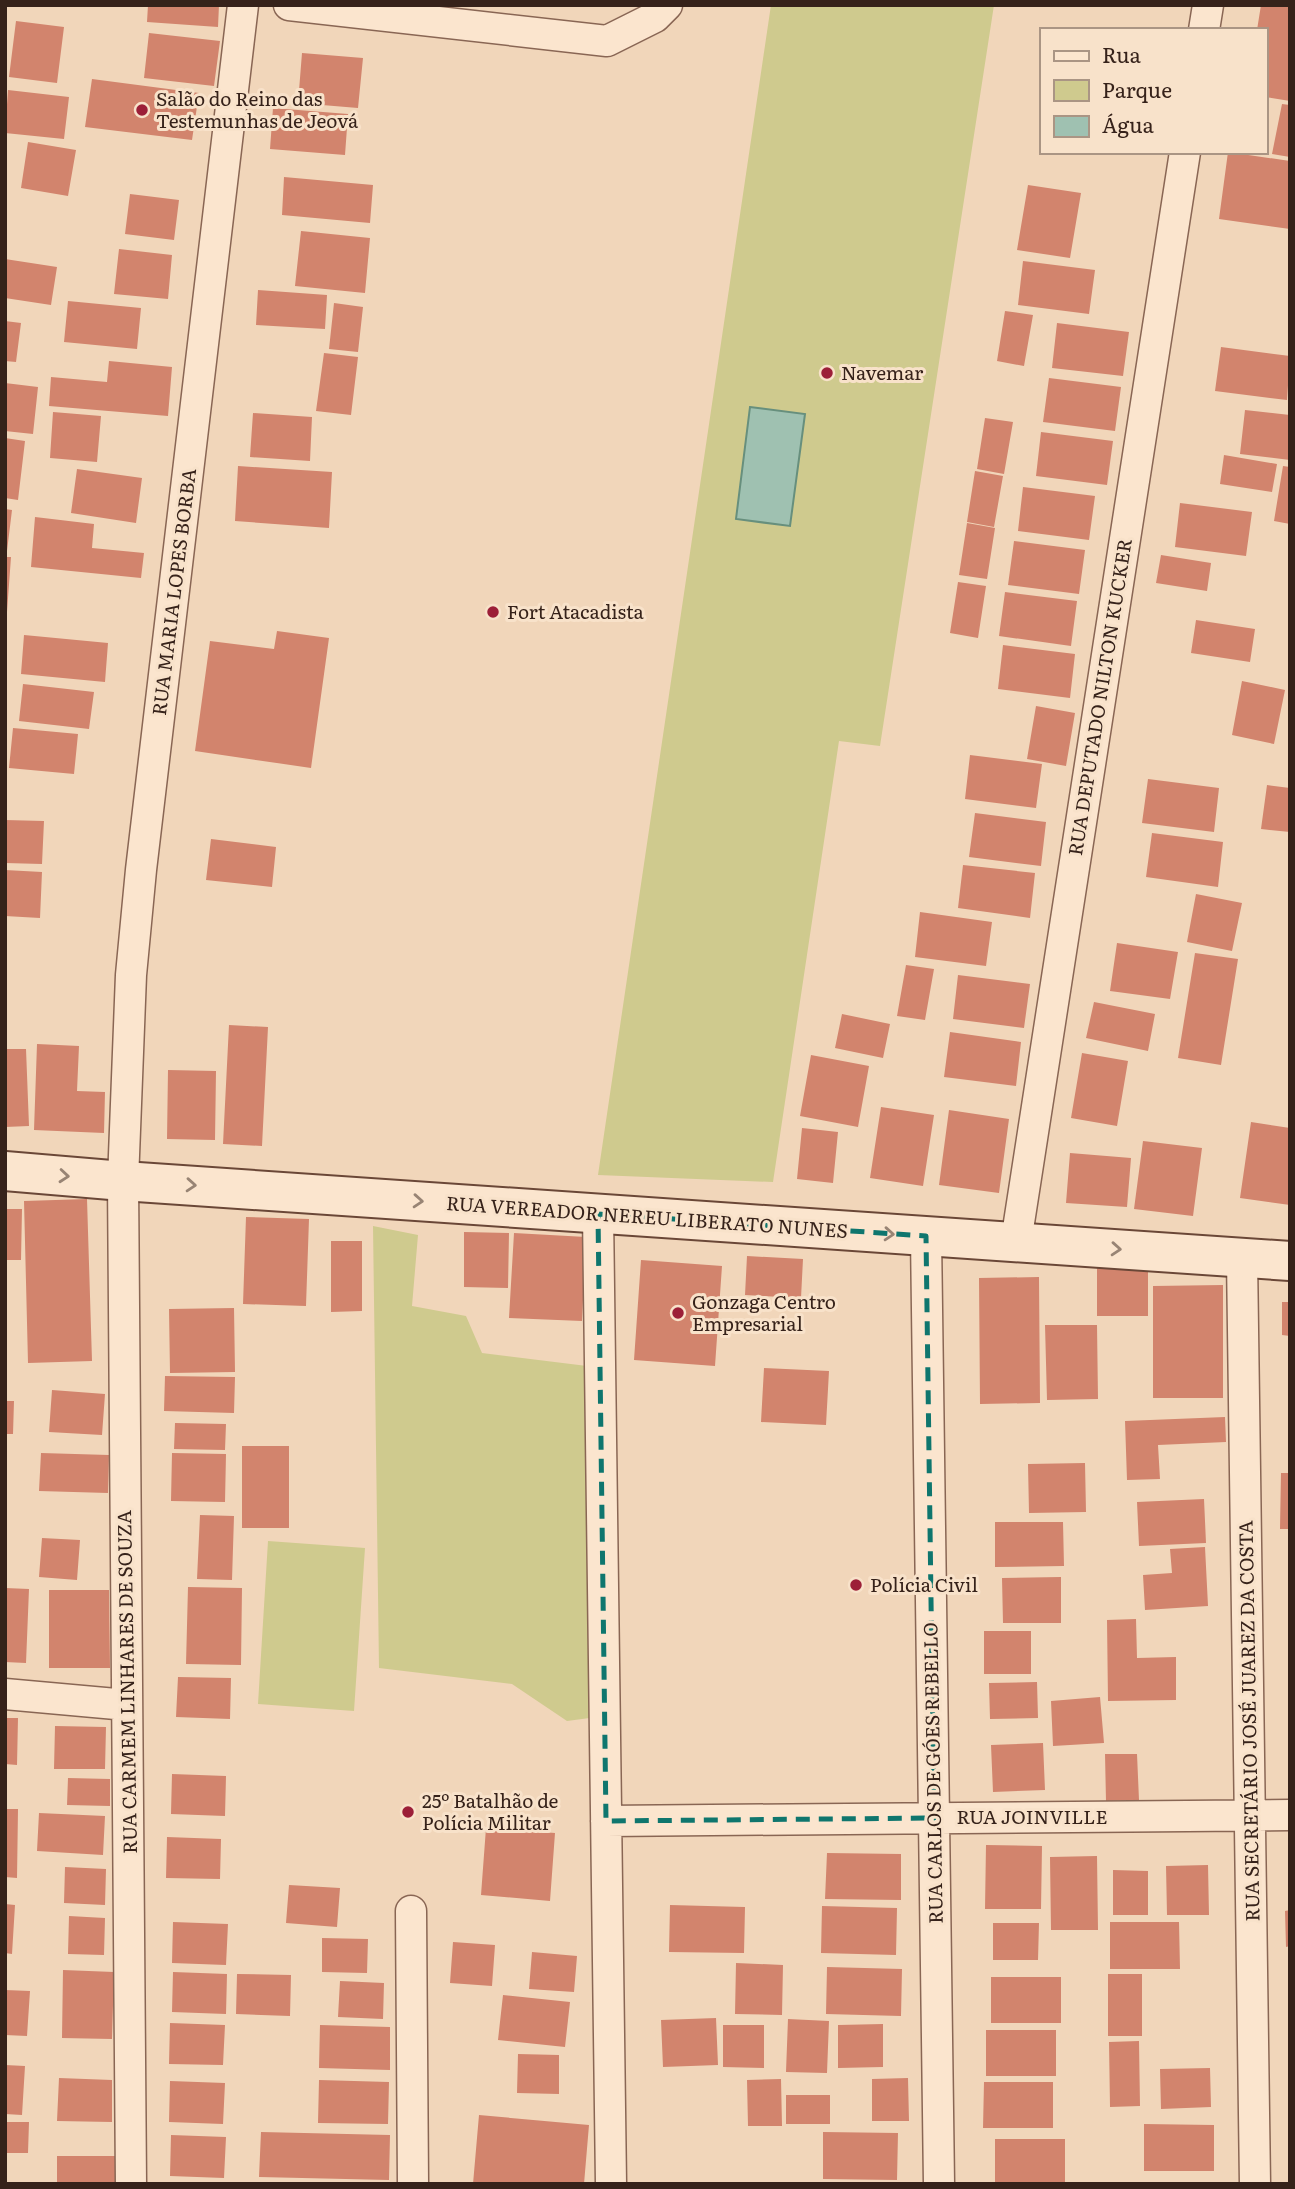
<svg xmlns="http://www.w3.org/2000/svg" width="1295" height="2189" font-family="Literata,serif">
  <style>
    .green { fill: #cfca8e }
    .water { fill: #9fc1b1; stroke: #678f7d; stroke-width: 2 }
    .building { fill: #d2846d }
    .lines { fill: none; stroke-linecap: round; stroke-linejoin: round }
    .minor-casing { stroke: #896654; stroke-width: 33 }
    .secondary-casing { stroke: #6a4737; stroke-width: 42 }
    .minor { stroke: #fbe5ce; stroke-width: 30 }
    .secondary { stroke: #fbe5ce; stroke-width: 38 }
    .oneway { stroke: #988474 }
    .marked { fill: none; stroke: #0f766e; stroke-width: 5; stroke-dasharray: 14 9; stroke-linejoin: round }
    .poi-dot { fill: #9c1f38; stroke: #f8e2ca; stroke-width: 2.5 }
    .labels { text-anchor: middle; stroke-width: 6; stroke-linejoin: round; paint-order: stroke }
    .poi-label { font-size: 19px; fill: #36221a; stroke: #f8e2ca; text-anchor: start }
    .street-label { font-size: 19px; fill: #36221a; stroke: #f8e2ca }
  </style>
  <rect width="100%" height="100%" fill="#f1d6ba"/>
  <path class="green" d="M771 5H994L880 746 839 741 773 1182 598 1175Z
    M373 1226 418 1235 412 1306 466 1316 482 1353 587 1366 597 1717 567 1721 512 1684 379 1668Z
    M268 1541 365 1548 354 1711 258 1704Z"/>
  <path class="water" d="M750 407 805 414 790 526 736 519Z"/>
  <path class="building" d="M148 5H219L218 27 147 22Z
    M1261 5H1290V101L1265 97V30H1257Z
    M16 21 64 27 57 83 9 77Z
    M149 33 220 41 214 86 144 78Z
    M302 53 363 58 358 108 298 103Z
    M92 79 199 93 192 140 85 127Z
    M8 90 69 97 64 139 5 133Z
    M1282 104 1290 105V157L1272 154Z
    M273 108 348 114 345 155 270 149Z
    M28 142 76 150 68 196 21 188Z
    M1228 152 1290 161V229L1219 219Z
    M284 177 373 185 370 223 282 215Z
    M1028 185 1081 193 1070 258 1017 250Z
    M130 194 179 200 174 240 125 234Z
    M301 231 370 238 365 293 295 286Z
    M119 249 172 255 168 299 114 294Z
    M5 259 57 267 51 305 5 298Z
    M1023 261 1095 270 1089 314 1018 305Z
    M258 290 327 295 325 329 256 325Z
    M68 301 141 308 137 349 64 342Z
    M334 303 363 307 358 352 329 349Z
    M1005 311 1033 315 1024 366 997 361Z
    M5 321 21 323 16 362 5 361Z
    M1057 323 1129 332 1123 376 1052 368Z
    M1221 347 1290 356 1287 400 1215 391Z
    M324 353 358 357 351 415 316 411Z
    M109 361 172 367 168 416 49 406 51 377 107 382Z
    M1049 378 1121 387 1115 431 1043 422Z
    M5 383 38 387 33 434 5 431Z
    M1245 410 1290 415V460L1240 454Z
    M53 412 101 416 97 462 50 458Z
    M253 413 312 417 310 461 250 457Z
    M985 418 1013 422 1004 474 977 469Z
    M1041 432 1113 441 1107 485 1036 476Z
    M5 438 25 441 18 500 5 498Z
    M1224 455 1277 464 1272 492 1220 484Z
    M238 466 332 472 329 528 235 521Z
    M1283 466 1290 467V524L1274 521Z
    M77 469 142 478 136 523 71 513Z
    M975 471 1003 476 994 527 967 522Z
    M1023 487 1095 496 1089 540 1018 531Z
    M1180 503 1252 512 1246 556 1175 547Z
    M5 509 12 510 7 551H5Z
    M35 517 94 524 92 548 144 553 141 578 31 567Z
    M967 523 995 528 987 579 959 575Z
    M1014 541 1085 550 1079 594 1008 585Z
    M1161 555 1211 563 1207 591 1156 583Z
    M5 557H11L7 612H5Z
    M958 582 986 586 978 638 950 633Z
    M1005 592 1077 601 1071 646 999 636Z
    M1196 620 1255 629 1250 662 1191 653Z
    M277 631 329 638 311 768 195 751 210 641 274 649Z
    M24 635 108 643 105 682 21 674Z
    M1003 645 1075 654 1070 698 998 689Z
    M1242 681 1285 690 1274 744 1232 735Z
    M23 684 94 692 89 729 19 721Z
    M1036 706 1075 713 1066 766 1027 759Z
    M13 728 78 734 74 774 9 768Z
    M970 755 1042 764 1036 808 965 799Z
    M1148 779 1219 788 1214 832 1142 823Z
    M1267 785 1290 788V832L1261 829Z
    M975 813 1046 822 1041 866 969 857Z
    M5 820 44 821 42 864 5 863Z
    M1152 833 1223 842 1218 887 1146 877Z
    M211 839 276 847 272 887 206 880Z
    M963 865 1035 873 1030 918 958 908Z
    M5 870 42 872 40 918 5 916Z
    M1196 894 1242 903 1232 951 1187 942Z
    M920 912 992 922 986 966 915 957Z
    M1117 943 1178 952 1170 999 1110 991Z
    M1195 953 1238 959 1221 1065 1178 1058Z
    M906 965 934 969 925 1020 897 1016Z
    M958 975 1030 984 1024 1028 953 1019Z
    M1094 1002 1155 1014 1148 1051 1086 1038Z
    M842 1014 890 1024 883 1058 835 1048Z
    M229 1025 268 1027 262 1146 223 1144Z
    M950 1032 1021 1042 1016 1086 944 1077Z
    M37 1044 79 1046 77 1091 105 1092 104 1133 34 1130Z
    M5 1049H26L29 1126 5 1127Z
    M1082 1053 1128 1061 1117 1126 1071 1118Z
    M811 1055 869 1066 858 1127 800 1116Z
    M168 1070 216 1071 215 1140 167 1139Z
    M881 1107 934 1115 923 1186 870 1178Z
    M949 1110 1009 1119 999 1193 939 1185Z
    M1251 1122 1290 1128V1205L1240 1198Z
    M802 1128 838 1132 833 1183 797 1179Z
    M1143 1141 1202 1148 1193 1216 1134 1209Z
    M1070 1153 1131 1158 1127 1207 1066 1203Z
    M87 1199 92 1361 28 1363 24 1201Z
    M5 1209H22L21 1260H5Z
    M246 1217 309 1219 306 1306 243 1304Z
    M464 1232 509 1233 508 1288 464 1287Z
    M514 1233 586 1237 582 1321 509 1318Z
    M331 1241H362V1311L331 1312Z
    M747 1256 803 1259 801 1298 745 1295Z
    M641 1260 722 1266 715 1366 634 1360Z
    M1097 1268H1148V1316H1097Z
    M1039 1277 1040 1403 980 1404 979 1278Z
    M1223 1285V1398H1153V1286Z
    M1282 1302H1290V1336L1282 1335Z
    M234 1308 235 1372 170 1373 169 1309Z
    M1045 1325H1097L1098 1399 1047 1400Z
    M764 1368 829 1371 826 1425 761 1422Z
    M165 1376 235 1377 234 1413 164 1411Z
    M52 1390 105 1394 102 1435 49 1432Z
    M5 1401H14L13 1434H5Z
    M1225 1417 1226 1442 1158 1445 1160 1479 1127 1480 1125 1421Z
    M175 1423 226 1424 225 1450 174 1449Z
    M242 1446H289V1528H242Z
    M41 1453 109 1455 108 1493 39 1491Z
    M172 1453 226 1454 225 1502 171 1501Z
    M1085 1463 1086 1512 1029 1513 1028 1464Z
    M1281 1473H1290V1529H1280Z
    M1204 1499 1206 1543 1139 1546 1137 1502Z
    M200 1515 234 1516 232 1580 197 1579Z
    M995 1522H1063L1064 1566 995 1567Z
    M42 1538 80 1540 77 1580 39 1577Z
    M1205 1547 1208 1606 1145 1610 1143 1575 1172 1573 1170 1549Z
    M1061 1577V1623H1003L1002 1578Z
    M188 1587 242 1588 241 1665 186 1664Z
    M5 1588 29 1589 26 1663 5 1662Z
    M49 1590H109L110 1668H49Z
    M1136 1619 1137 1658 1176 1657V1700L1108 1701 1107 1620Z
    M984 1631H1031V1674H984Z
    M178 1677 231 1678 230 1719 176 1717Z
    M1037 1682 1038 1718 990 1719 989 1683Z
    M1100 1697 1104 1743 1053 1746 1051 1701Z
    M5 1718H18L17 1765 5 1764Z
    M55 1726 106 1727 105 1769H54Z
    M1043 1743 1045 1790 993 1792 991 1745Z
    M1105 1754H1137L1139 1800 1106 1801Z
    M172 1774 226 1776 225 1816 171 1814Z
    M68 1778 110 1779V1806L67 1805Z
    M5 1809H18L17 1878 5 1877Z
    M39 1813 105 1816 103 1855 37 1851Z
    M486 1828 555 1833 550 1901 481 1895Z
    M167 1837 221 1839 220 1879 166 1878Z
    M986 1845 1042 1846 1041 1909H985Z
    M827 1853 901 1854V1900L825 1899Z
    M1097 1856 1098 1930H1051L1050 1857Z
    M1208 1865 1209 1915H1167L1166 1866Z
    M65 1867 106 1869 105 1905 64 1903Z
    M1113 1870 1148 1871V1915H1113Z
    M289 1885 340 1888 337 1927 286 1923Z
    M5 1904 15 1905 12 1954 5 1953Z
    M670 1905 745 1907 744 1953 669 1952Z
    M822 1906 897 1908 896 1955 821 1953Z
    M1290 1910V1946L1286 1947 1285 1911Z
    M69 1916 105 1918 104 1955 68 1954Z
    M173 1922 228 1924 226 1965 172 1963Z
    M1110 1922H1179L1180 1969H1110Z
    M993 1923H1039L1038 1960H993Z
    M322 1938 368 1939 367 1973 322 1972Z
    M453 1942 495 1945 492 1986 450 1983Z
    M532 1952 577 1956 574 1992 529 1989Z
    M736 1963 783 1965 782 2015 735 2014Z
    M827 1967 902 1969 901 2016 826 2014Z
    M63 1970 114 1972 112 2039 62 2038Z
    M173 1972 227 1974 226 2014 172 2012Z
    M237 1974 291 1975 290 2016 236 2014Z
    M1108 1974H1142V2036H1108Z
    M991 1977H1061V2023H991Z
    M340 1981 384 1983 383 2019 338 2017Z
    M5 1990 30 1991 27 2036 5 2035Z
    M503 1995 570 2002 565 2047 498 2040Z
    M716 2018 718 2065 663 2067 661 2020Z
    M788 2019 829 2021 827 2073 786 2072Z
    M170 2023 225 2025 223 2065 169 2064Z
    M883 2024V2067L838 2068V2025Z
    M320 2025 390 2027V2070L319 2068Z
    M723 2025H764V2068L723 2067Z
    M986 2030H1056V2076H986Z
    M1139 2041 1140 2106 1110 2107 1109 2042Z
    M518 2054 559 2055V2094L517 2093Z
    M5 2065 25 2066 22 2115 5 2114Z
    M1210 2068 1211 2107 1161 2109 1160 2069Z
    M59 2078 112 2080V2122L57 2121Z
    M908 2078 909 2121H872V2079Z
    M781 2079 782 2126H748L747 2080Z
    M319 2080 389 2082 388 2124 318 2123Z
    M170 2081 225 2083 223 2124 169 2122Z
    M984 2082H1053V2128H983Z
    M786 2095H830V2124H786Z
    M479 2115 589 2125 584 2184H473Z
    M5 2122H29L28 2153H5Z
    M1144 2124 1214 2125V2171H1144Z
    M261 2132 390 2135 389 2180 259 2177Z
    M823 2132 898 2133 897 2180 823 2179Z
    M171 2135 226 2137 224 2178 170 2176Z
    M995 2139H1065V2184H995Z
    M57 2156H115V2184H57Z"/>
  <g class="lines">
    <g class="minor-casing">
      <path id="minor" d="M289 5 607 41 655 17 667 5
        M1204 30 1208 5
        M598 1214 611 2184
        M926 1236 939 2184
        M1016 1242 1185 152
        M1242 1258 1255 2184
        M5 1694 127 1705
        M606 1821 1290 1815
        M411 1911 413 2184
        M131 2184 123 1181 131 975 141 870 243 5"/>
    </g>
    <g class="secondary-casing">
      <path id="secondary" d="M5 1171 123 1181 1290 1261"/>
    </g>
    <use href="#minor" class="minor"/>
    <use href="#secondary" class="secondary"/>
  </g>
  <defs><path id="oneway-chevron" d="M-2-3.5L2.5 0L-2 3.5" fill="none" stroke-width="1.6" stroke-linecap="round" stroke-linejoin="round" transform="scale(1.75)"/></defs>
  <g class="oneway">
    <use href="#oneway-chevron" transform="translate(64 1176) rotate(5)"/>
    <use href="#oneway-chevron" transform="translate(191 1185) rotate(4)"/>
    <use href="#oneway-chevron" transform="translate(418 1201) rotate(4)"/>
    <use href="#oneway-chevron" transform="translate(889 1234) rotate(4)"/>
    <use href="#oneway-chevron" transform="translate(1116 1249) rotate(4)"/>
  </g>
  <path class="marked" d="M598 1214 926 1236 934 1818 606 1821Z"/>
  <g class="poi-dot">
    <circle cx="142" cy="110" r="7"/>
    <circle cx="827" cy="373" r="7"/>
    <circle cx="493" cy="612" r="7"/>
    <circle cx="678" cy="1313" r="7"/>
    <circle cx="856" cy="1585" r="7"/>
    <circle cx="408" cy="1812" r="7"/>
  </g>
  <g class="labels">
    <g class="poi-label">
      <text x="156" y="106">Salão do Reino das<tspan x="156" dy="22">Testemunhas de Jeová</tspan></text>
      <text x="841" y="380">Navemar</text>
      <text x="507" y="619">Fort Atacadista</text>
      <text x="692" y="1309">Gonzaga Centro<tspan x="692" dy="22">Empresarial</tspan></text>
      <text x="870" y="1592">Polícia Civil</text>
      <text x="422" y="1808">25º Batalhão de<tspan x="422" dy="22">Polícia Militar</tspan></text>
    </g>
    <g class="street-label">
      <text transform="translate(174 592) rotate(-83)" y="7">RUA MARIA LOPES BORBA</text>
      <text transform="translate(1100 697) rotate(-81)" y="7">RUA DEPUTADO NILTON KUCKER</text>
      <text transform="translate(647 1217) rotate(4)" y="7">RUA VEREADOR NEREU LIBERATO NUNES</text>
      <text transform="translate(127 1682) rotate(-91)" y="7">RUA CARMEM LINHARES DE SOUZA</text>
      <text transform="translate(1249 1721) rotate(-91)" y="7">RUA SECRETÁRIO JOSÉ JUAREZ DA COSTA</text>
      <text transform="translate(933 1773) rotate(-91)" y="7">RUA CARLOS DE GÓES REBELLO</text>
      <text x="1032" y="1824">RUA JOINVILLE</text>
    </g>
  </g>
  <rect width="1295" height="2189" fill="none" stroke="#36221a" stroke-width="14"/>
  <rect x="1040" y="28" width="228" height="126" fill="#f8e2ca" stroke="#aa9584" stroke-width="2"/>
  <rect x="1054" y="51" width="35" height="10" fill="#fbe5ce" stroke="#aa9584" stroke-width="2"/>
  <text x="1102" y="63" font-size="21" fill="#36221a">Rua</text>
  <rect x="1054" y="80" width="35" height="21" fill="#cfca8e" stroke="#aa9584" stroke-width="2"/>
  <text x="1102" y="98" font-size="21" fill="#36221a">Parque</text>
  <rect x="1054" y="116" width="35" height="21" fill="#9fc1b1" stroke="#aa9584" stroke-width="2"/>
  <text x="1102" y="133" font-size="21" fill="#36221a">Água</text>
</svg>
